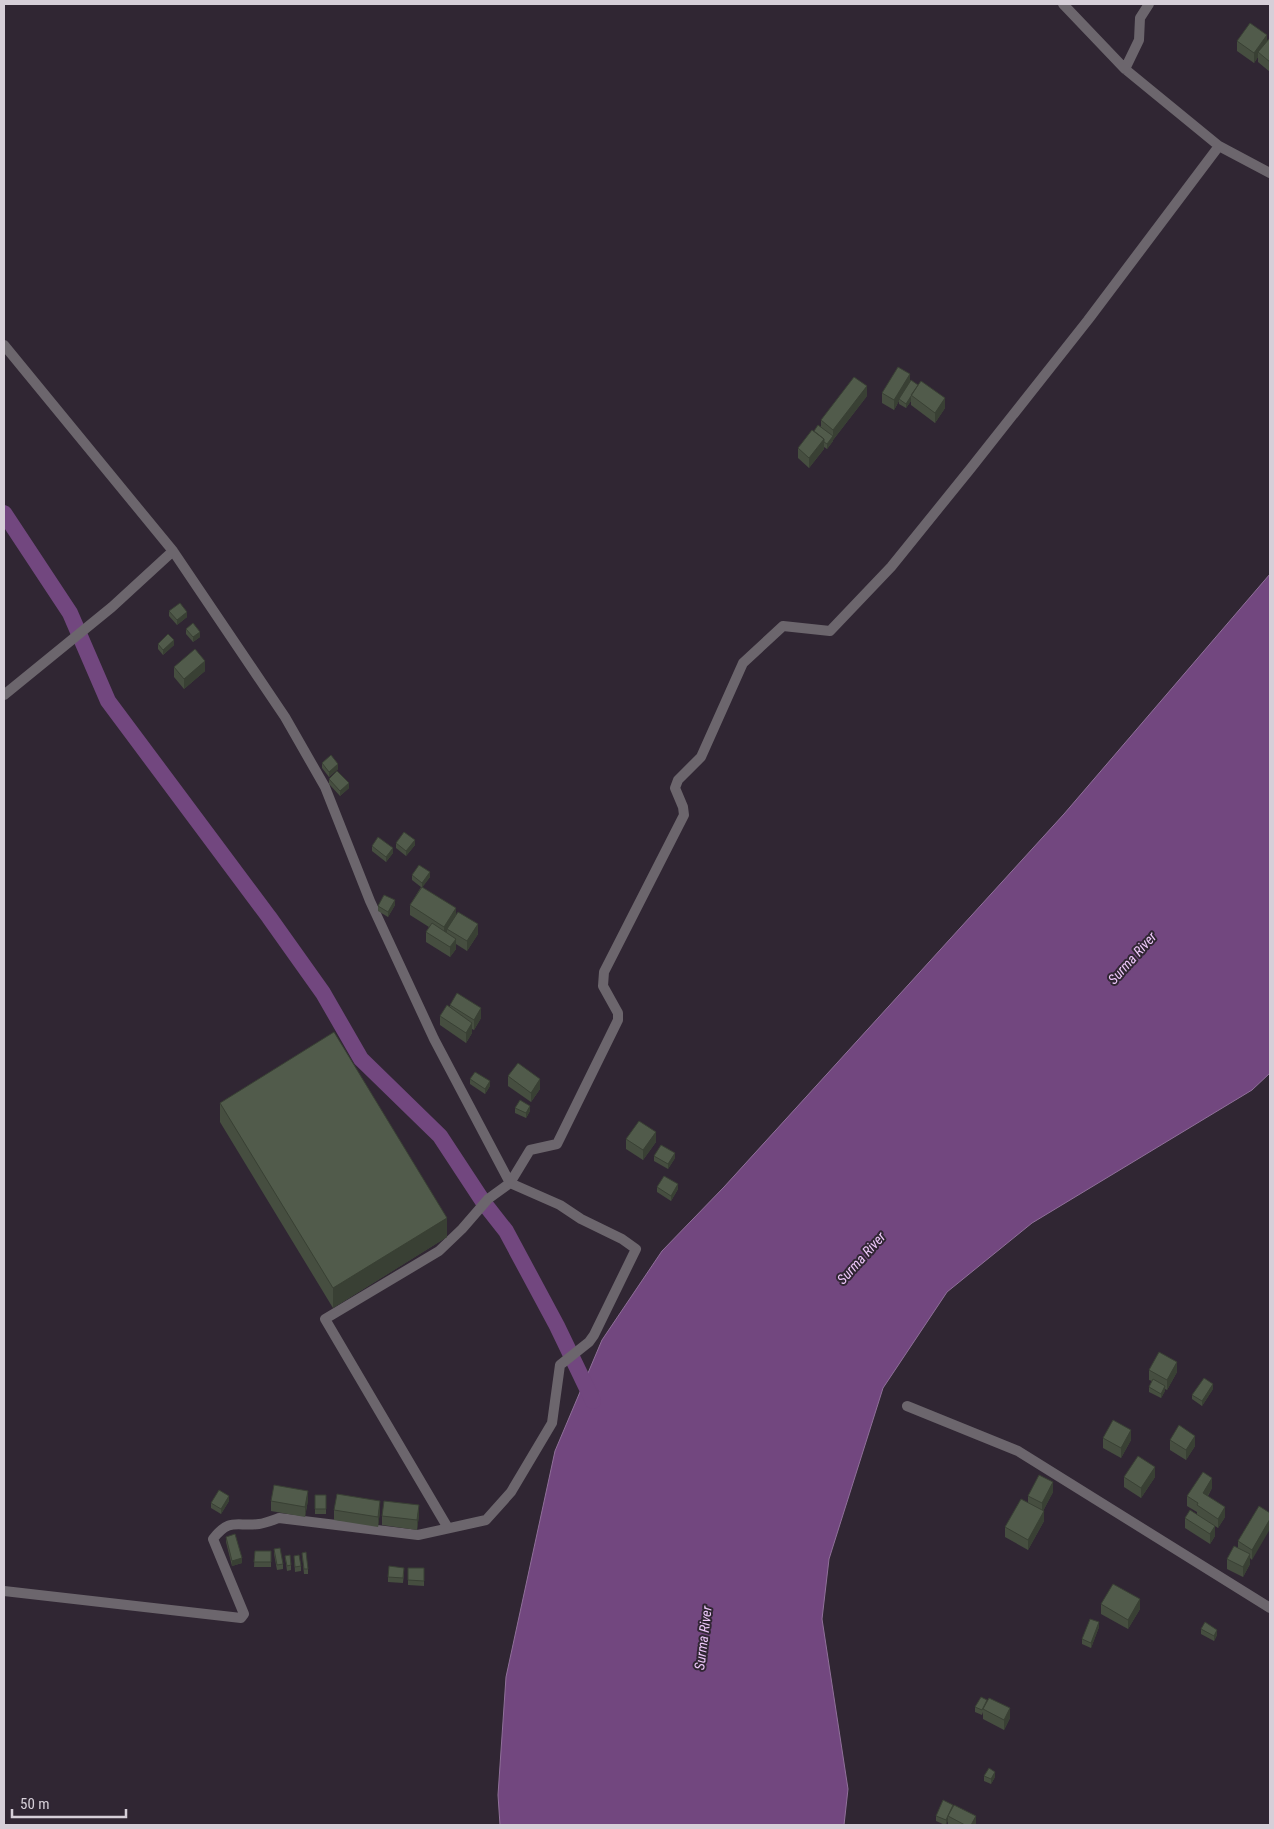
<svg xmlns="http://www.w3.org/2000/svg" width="1274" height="1829" font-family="'Roboto Condensed',sans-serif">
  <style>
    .water { fill: #72477f; stroke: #90709a }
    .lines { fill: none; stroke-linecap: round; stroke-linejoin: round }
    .canal { stroke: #72477f; stroke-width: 16 }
    .street { stroke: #6c666d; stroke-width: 10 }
    .wall { fill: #464e40 }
    .shaded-wall { fill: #394034 }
    .building { fill: #515b4b; stroke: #394034 }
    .labels { text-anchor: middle; stroke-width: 4; stroke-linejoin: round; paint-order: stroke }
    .water-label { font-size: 14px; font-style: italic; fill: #edc7f9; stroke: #302633 }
  </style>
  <rect width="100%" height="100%" fill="#302633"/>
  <path class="water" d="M1270 574V1073L1252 1090 1032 1223 947 1292 883 1388 829 1559 822 1619 848 1789 844 1825H500L498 1795 506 1677 555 1451 602 1340 662 1251 724 1187 1064 814Z"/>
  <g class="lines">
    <path class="canal" d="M4 513 70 613 108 701 269 917 323 993 361 1059 440 1136 484 1203 506 1231 557 1326 593 1401"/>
    <path class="street" d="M1063 4 1125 69
      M1219 146 1270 173
      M4 345 173 551 285 717 325 787 370 901 434 1039 510 1183 560 1205 581 1219 622 1239 636 1249 594 1335 589 1342 560 1365 552 1423 511 1492 486 1520 418 1535 279 1518C273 1520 266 1523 259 1524 237 1527 230 1517 213 1539L244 1614 241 1618 4 1591
      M4 695 112 607 173 551
      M907 1406 1018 1451 1270 1608
      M448 1528 325 1319 439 1251 462 1229 488 1199 510 1183 530 1150 557 1144 618 1020V1013L603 986 604 972 684 815 683 807 675 788 678 780 701 757 743 663 783 626 830 631 891 567 971 468 1088 320 1219 146 1125 69 1139 40 1140 18 1149 4"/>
  </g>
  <path class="wall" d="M1270 40V72L1258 62V57L1254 63 1237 51V41H1267Z
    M910 382 945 408 935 423 911 405V401L906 408 899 404V401L894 410 882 403V393Z
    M867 396 833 440V439V441L827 449 824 447V449L809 468 798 458V448L821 427V420Z
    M169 611 187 617 177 625 169 616Z
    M186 629 200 637 193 642 186 634Z
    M158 644 174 645 163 655 158 649Z
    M174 667 205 671 184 689 174 677Z
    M322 763 338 769 329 777 322 768Z
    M329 779 349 788 340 796 329 784Z
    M396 843 415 845 406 856 396 848Z
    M372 846 393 853 386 862 372 851Z
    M412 875 430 877 422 887 478 934 467 951 456 944V949L450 957 426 942V932L429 927 410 915V905L421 887 412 880Z
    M395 905 388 917 378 911V906Z
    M450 1005 481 1018 474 1030 472 1029V1033L466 1043 440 1025V1016L450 1007Z
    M508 1076 540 1089 531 1102 508 1086Z
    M470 1079 490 1086 485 1094 470 1084Z
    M220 1103 447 1237 333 1308 220 1122Z
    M515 1108 530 1111 526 1118 515 1113Z
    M626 1139 656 1142 643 1160 626 1149Z
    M654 1156 675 1158 668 1169 654 1161Z
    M657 1187 678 1189 671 1201 657 1192Z
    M1149 1370 1177 1372 1167 1390 1165 1389V1391L1161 1398 1149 1392V1387L1152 1381 1149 1380Z
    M1213 1389 1202 1406 1192 1399V1395Z
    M1103 1438 1131 1440 1121 1458 1103 1448Z
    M1170 1440 1195 1446 1186 1460 1170 1450Z
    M1124 1477H1155L1141 1498 1124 1487Z
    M1212 1488 1208 1496 1225 1517 1218 1528 1215 1526V1536L1210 1544 1185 1528V1518L1197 1515V1512L1187 1506V1496Z
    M1053 1492 1043 1511 1044 1521 1028 1550 1005 1537V1527L1028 1503V1496Z
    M315 1495H326V1514H315Z
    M308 1500 305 1517 271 1511V1501Z
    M229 1501 221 1514 211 1508V1503Z
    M1259 1506 1252 1560 1250 1558V1564L1243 1577 1227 1569V1559L1238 1548V1541Z
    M334 1510 380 1511 378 1527 334 1520Z
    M419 1515 417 1530 382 1525V1516Z
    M226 1537 242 1563 232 1566 226 1542Z
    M274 1549 283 1564V1569L277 1570 274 1554Z
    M255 1551H271V1567H254Z
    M302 1553 308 1569V1574H304Z
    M285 1556 291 1565V1570L287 1571Z
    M294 1556 301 1566V1571L295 1572Z
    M408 1568H424V1586L408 1585Z
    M404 1573 403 1583 388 1582V1577Z
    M1101 1604 1140 1609 1128 1629 1101 1614Z
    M1099 1627 1091 1648 1082 1644V1639Z
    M1201 1629 1217 1635 1214 1641 1201 1634Z
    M987 1702 1010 1718 1004 1730 983 1719V1712L982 1715 975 1712V1707Z
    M984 1776 995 1777 991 1784 984 1781Z
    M953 1806 976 1825H948V1821L945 1825 936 1821V1816Z"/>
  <path class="shaded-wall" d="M1267 35V45L1258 52V57L1254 63V53Z
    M910 374V384L899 399V401L894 410V400Z
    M867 386V396L833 440V430Z
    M911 396V401L906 408V404Z
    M945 398V408L935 423V413Z
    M833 436V441L827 449V444Z
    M824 439V449L809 468V458Z
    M187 612V617L177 625V620Z
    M200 632V637L193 642V637Z
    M174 640V645L163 655V650Z
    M205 661V671L184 689V679Z
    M338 764V769L329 777V772Z
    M349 783V788L340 796V791Z
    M415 840V845L406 856V851Z
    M393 848V853L386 862V857Z
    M430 872V877L422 888V883Z
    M395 900V905L388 917V912Z
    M456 908V918L447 929V932L444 936V927Z
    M478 924V934L467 951V941Z
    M456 939V949L450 957V947Z
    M481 1008V1018L474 1030V1020Z
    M472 1023V1033L466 1043V1033Z
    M540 1079V1089L531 1102V1093Z
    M490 1081V1086L485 1094V1089Z
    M530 1106V1111L526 1118V1113Z
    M656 1132V1142L643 1160V1150Z
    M675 1153V1158L668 1169V1164Z
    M678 1184V1189L671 1201V1196Z
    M447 1218V1237L333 1308V1288Z
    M1177 1362V1372L1167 1390V1380Z
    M1213 1384V1389L1202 1406V1401Z
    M1165 1386V1391L1161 1398V1394Z
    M1131 1430V1440L1121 1458V1448Z
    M1195 1436V1446L1186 1460V1450Z
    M1155 1467V1477L1141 1498V1488Z
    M1212 1478V1488L1203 1503V1493Z
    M1053 1482V1492L1042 1513V1503Z
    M308 1491V1500L305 1517V1507Z
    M229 1496V1501L221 1514V1509Z
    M380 1501V1511L378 1527V1517Z
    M419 1505V1515L417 1530V1520Z
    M1225 1507V1517L1218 1528V1519Z
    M1044 1511V1521L1028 1550V1540Z
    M1270 1519V1529L1252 1560V1550Z
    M1215 1526V1536L1210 1544V1534Z
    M1250 1554V1564L1243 1577V1567Z
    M242 1558V1563L232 1566V1561Z
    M1140 1599V1609L1128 1629V1620Z
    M1099 1622V1627L1091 1648V1643Z
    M1217 1630V1635L1214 1641V1636Z
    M1010 1708V1718L1004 1730V1720Z
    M995 1772V1777L991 1784V1779Z
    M948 1816V1821L946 1825V1820Z
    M976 1816V1825H971Z"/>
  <path class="building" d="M1250 23 1267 35 1254 53 1237 41Z
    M1269 39 1270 40V62L1258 52Z
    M898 367 910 374 894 400 882 393Z
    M854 377 867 386 833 430 821 420Z
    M911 380 918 385 906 404 899 399Z
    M921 381 945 398 935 413 911 395Z
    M818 425 833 436 827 444 824 442V439L814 431Z
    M812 430 824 439 809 458 798 448Z
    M180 603 187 612 177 620 169 611Z
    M193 623 200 632 193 637 186 629Z
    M168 634 174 640 163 650 158 644Z
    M195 649 205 661 184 679 174 667Z
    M331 755 338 764 329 772 322 763Z
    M337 771 349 783 340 791 329 779Z
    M404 832 415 840 406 851 396 843Z
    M378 837 393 848 386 857 372 846Z
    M419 865 430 872 422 883 412 875Z
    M422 887 456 908 444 927 410 905Z
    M384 895 395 900 388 912 378 906Z
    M458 912 478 924 467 941 447 929Z
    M432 923 456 939 450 947 426 932Z
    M457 993 481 1008 474 1020 450 1005Z
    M447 1005 472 1023 466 1033 440 1016Z
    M334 1032 447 1218 333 1288 220 1103Z
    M518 1063 540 1079 531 1093 508 1076Z
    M475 1072 490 1081 485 1089 470 1079Z
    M520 1100 530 1106 526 1113 515 1108Z
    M639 1121 656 1132 643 1150 626 1139Z
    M661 1145 675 1153 668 1164 654 1156Z
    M664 1176 678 1184 671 1196 657 1187Z
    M1159 1352 1177 1362 1167 1380 1149 1370Z
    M1204 1378 1213 1384 1202 1401 1192 1395Z
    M1153 1379 1165 1386 1161 1394 1149 1387Z
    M1113 1420 1131 1430 1121 1448 1103 1438Z
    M1179 1425 1195 1436 1186 1450 1170 1440Z
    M1138 1456 1155 1467 1141 1488 1124 1477Z
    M1203 1472 1212 1478 1203 1493 1225 1507 1218 1519 1197 1505 1198 1503 1187 1496Z
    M1039 1475 1053 1482 1042 1503 1028 1496Z
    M274 1485 308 1491 305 1507 271 1501Z
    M219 1490 229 1496 221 1509 211 1503Z
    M337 1494 380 1501 378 1517 334 1510Z
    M315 1495H326V1509H315Z
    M1021 1499 1044 1511 1028 1540 1005 1527Z
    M384 1501 419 1505 417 1520 382 1516Z
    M1259 1506 1270 1513V1519L1252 1550 1238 1541Z
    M1190 1510 1215 1526 1210 1534 1185 1518Z
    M235 1534 242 1558 232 1561 226 1537Z
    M1234 1546 1250 1554 1243 1567 1227 1559Z
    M280 1548 283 1564 277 1565 274 1549Z
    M255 1551H271V1562H254Z
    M306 1552 308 1569H304L302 1553Z
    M290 1555 291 1565 287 1566 285 1556Z
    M299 1555 301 1566 295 1567 294 1556Z
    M389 1566 404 1568 403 1578 388 1577Z
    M408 1568H424V1581L408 1580Z
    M1113 1584 1140 1599 1128 1620 1101 1604Z
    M1090 1619 1099 1622 1091 1643 1082 1639Z
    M1205 1622 1217 1630 1214 1636 1201 1629Z
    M981 1697 987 1700 982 1710 975 1707Z
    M989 1698 1010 1708 1004 1720 983 1709Z
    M989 1768 995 1772 991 1779 984 1776Z
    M943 1800 953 1805 946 1820 936 1816Z
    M954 1805 976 1816 971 1825H965L948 1816Z"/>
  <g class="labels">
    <g class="water-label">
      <text transform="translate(1132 958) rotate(-48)" y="5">Surma River</text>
      <text transform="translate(861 1258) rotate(-48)" y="5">Surma River</text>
      <text transform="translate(703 1638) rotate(-83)" y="5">Surma River</text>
    </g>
  </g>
  <rect width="1274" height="1829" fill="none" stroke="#d6cfd8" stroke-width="10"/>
  <path d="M12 1809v8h114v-8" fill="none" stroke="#d6cfd8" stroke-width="2.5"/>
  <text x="20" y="1809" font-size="15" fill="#d6cfd8" stroke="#302633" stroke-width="4" paint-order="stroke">50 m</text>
</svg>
